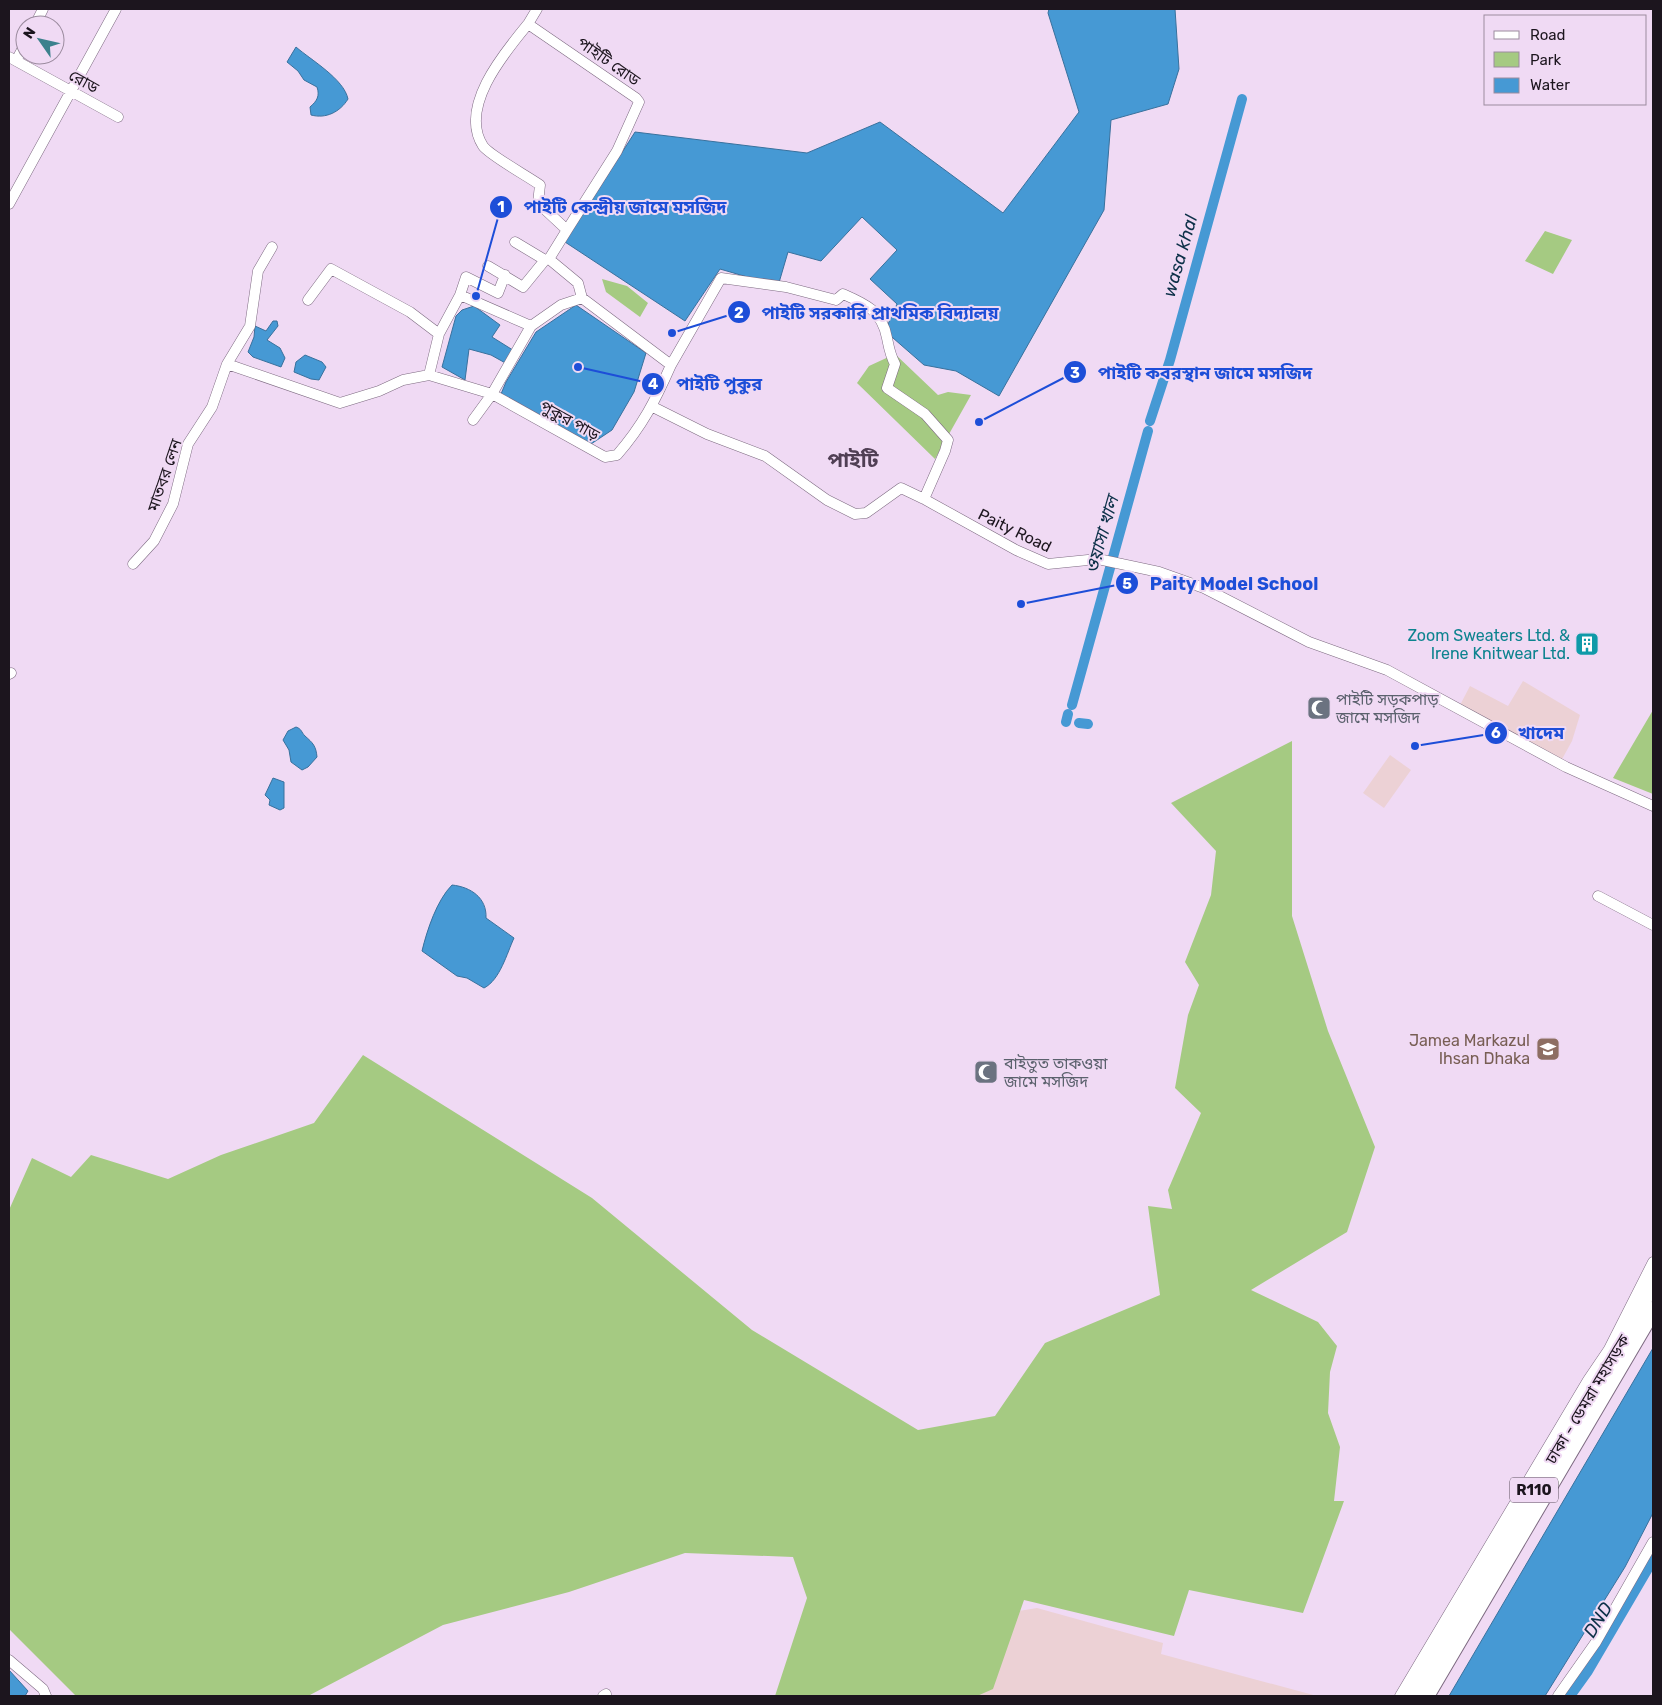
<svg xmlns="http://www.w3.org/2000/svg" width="1662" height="1705" font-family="Rubik,'Noto Sans Bengali',sans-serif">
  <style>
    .industrial { fill: #ecd1d5 }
    .green { fill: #a5ca82 }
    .water { fill: #4699d4; stroke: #39719d }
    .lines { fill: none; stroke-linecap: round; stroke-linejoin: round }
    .canal { stroke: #4699d4; stroke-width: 10 }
    .street-casing { stroke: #7d6a81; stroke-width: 11 }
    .primary-casing { stroke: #7d6a81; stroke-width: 18 }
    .street { stroke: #fff; stroke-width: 10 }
    .primary { stroke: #fff; stroke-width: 16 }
    .labels { text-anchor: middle; stroke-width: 4; stroke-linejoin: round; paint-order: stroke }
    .shield { fill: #f0daf4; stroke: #5c505e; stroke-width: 1 }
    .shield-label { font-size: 15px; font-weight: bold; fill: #1c151e }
    .street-label { font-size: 16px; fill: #1c151e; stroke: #f0daf4 }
    .culture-label { font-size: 16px; fill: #0d838f; stroke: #f0daf4; text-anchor: end }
    .worship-label { font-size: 16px; fill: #5b616d; stroke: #f0daf4; text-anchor: start }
    .education-label { font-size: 16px; fill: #785e54; stroke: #f0daf4; text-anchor: end }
    .water-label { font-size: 18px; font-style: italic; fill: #0c3048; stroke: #f0daf4 }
    .district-label { font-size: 21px; font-weight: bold; fill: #503f54; stroke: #f0daf4 }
    .leader { fill: none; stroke: #1d4ed8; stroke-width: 2 }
    .callout-dot { fill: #1d4ed8; stroke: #f0daf4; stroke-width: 2 }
    .mark-label { font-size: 15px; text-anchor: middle; font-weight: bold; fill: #fff }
    .callout-label { font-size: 18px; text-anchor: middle; font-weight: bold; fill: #1d4ed8; stroke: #f0daf4; stroke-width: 4; stroke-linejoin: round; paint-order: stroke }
  </style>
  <rect width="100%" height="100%" fill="#f0daf4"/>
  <path class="industrial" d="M1523 681 1580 715 1572 741 1561 761 1459 707 1470 686 1508 706Z
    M1390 755 1411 770 1384 808 1363 793Z
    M1037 1608 1163 1643 1161 1654 1317 1696H875L917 1628Z"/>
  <path class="green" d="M1545 231 1572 240 1553 274 1525 261Z
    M602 279 627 286 648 303 640 317 606 292Z
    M895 354 938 395 948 392 971 395 935 459 857 383 869 366Z
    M1653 710V794L1613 778Z
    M1292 741V916L1328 1031 1375 1147 1347 1232 1251 1290 1318 1322 1337 1346 1330 1372 1328 1413 1340 1447 1334 1501H1344L1303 1613 1189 1590 1174 1636 1024 1600 993 1689 977 1696H775L807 1598 793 1557 685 1553 569 1592 443 1625 308 1696H76L9 1629V1210L32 1158 71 1177 91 1155 168 1179 221 1155 314 1123 363 1055 592 1198 752 1330 918 1430 995 1416 1045 1343 1160 1295 1148 1206 1172 1209 1168 1190 1201 1113 1175 1088 1188 1015 1199 985 1185 962 1211 895 1216 851 1171 803Z"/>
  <path class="water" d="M1049 9H1175L1179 69 1168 104 1111 120 1104 210 999 396 956 371 924 365 885 331 897 304 870 279 897 250 862 217 821 261 788 252 778 286 720 269 685 321 565 242 635 132 807 153 880 122 1003 213 1079 112 1048 13Z
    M296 47C311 60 344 79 348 99 340 112 326 119 311 115L310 107C317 101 320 96 317 87L304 80 298 71 287 62Z
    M576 305 646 353 634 392 612 430 591 444 501 394 506 382 536 332Z
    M474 306 500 325 492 337 516 352 509 365 491 355 469 349 465 380 442 367 456 316 462 310Z
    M273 321H277L278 326 267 340 280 348 285 358 281 367 253 357 248 352 254 337 255 326 266 331Z
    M305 355 322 362 326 367 319 380 311 379 294 372 296 362Z
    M296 727C302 729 301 732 305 736 313 743 316 746 317 757L308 767 302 770 291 762 289 750 283 740 288 731Z
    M273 778 284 782V808L280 810 269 805 270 800 265 795Z
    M452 885C471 887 487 898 486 918L514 938C507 953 500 980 484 988L467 978 457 976 422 951C427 930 437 900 452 885Z
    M1653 1348V1513L1625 1567 1545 1696H1449Z
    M9 1670 28 1691 25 1696H9Z"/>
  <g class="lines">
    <path class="canal" d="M1150 421 1170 360 1242 99
      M1072 705 1148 431
      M1066 722 1068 714
      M1079 723 1088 724
      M1570 1696 1588 1671 1653 1560"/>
    <g class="street-casing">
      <path id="street" d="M537 9 528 24 636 98 639 102 617 151 567 230
        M35 25 43 9
        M9 57 118 117
        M16 61 25 44
        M9 204 116 9
        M515 242 545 260
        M549 259 578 283 582 298
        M488 266 523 287 545 260 549 259 567 230 538 203 540 185C529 177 489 155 483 146 458 107 505 52 528 24
        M460 295 531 326
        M582 298 671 365C655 401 643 425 617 455L605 457 492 394 531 326 561 305Z
        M308 300 331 269 410 312 439 334
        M227 364 250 326 258 271 272 247
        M671 365 721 278 786 287 836 300 843 294C866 304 882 311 887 338 889 348 890 355 895 364L887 388 925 414 948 440 945 451 924 499
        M653 407 707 434 765 456 827 500 855 514 866 513 901 488 924 499 1016 550 1048 564 1098 559 1159 572 1204 588 1309 642 1387 670 1566 767 1653 806
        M473 420 492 394 429 375 439 334 460 295 466 277 498 293 505 275
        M133 564 154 541 173 504 188 444 212 407 227 364 340 403 379 391 403 380 429 375
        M9 674 11 673
        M1598 896 1653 925
        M9 1660 43 1689 46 1696
        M603 1696 606 1694
        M1400 1696 1588 1380 1609 1349 1653 1262
        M1558 1696 1596 1642 1653 1542"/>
    </g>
    <g class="primary-casing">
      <path id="primary" d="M1411 1696 1632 1324 1653 1281
        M1426 1696 1653 1310"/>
    </g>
    <use href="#street" class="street"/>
    <use href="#primary" class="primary"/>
  </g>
  <defs>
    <g id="building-square" transform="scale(1.25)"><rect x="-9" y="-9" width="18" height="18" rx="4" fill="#0f9aa8" stroke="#f0daf4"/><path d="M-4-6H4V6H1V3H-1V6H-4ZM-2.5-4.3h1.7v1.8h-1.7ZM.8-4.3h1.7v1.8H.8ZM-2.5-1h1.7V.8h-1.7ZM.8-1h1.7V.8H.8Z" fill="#fff"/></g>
    <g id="mosque-square" transform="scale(1.25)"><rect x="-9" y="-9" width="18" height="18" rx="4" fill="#6b7280" stroke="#f0daf4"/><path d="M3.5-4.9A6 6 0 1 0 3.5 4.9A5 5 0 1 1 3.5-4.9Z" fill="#fff"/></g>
    <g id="school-square" transform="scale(1.25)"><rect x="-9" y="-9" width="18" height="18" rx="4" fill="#8d6e63" stroke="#f0daf4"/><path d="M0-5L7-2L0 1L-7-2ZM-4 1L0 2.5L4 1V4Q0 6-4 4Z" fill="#fff"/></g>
  </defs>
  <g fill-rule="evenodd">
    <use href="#building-square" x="1587" y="644"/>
    <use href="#mosque-square" x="1319" y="708"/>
    <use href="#school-square" x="1548" y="1049"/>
    <use href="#mosque-square" x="986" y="1072"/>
  </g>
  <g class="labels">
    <rect class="shield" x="1510" y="1477.5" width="48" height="25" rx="4"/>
    <g class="shield-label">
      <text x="1534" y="1495">R110</text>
    </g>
    <g class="street-label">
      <text transform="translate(609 61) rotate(35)" y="6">পাইটি রোড</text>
      <text transform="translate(84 81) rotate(29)" y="6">রোড</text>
      <text transform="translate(570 420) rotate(29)" y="6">পুকুর পাড়</text>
      <text transform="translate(164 475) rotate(-71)" y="6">মাতবর লেন</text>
      <text transform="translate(1015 530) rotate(26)" y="6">Paity Road</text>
      <text transform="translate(1587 1399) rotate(-59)" y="6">ঢাকা - ডেমরা মহাসড়ক</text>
    </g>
    <g class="culture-label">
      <text x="1570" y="641">Zoom Sweaters Ltd. &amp;<tspan x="1570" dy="18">Irene Knitwear Ltd.</tspan></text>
    </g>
    <g class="worship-label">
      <text x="1336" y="705">পাইটি সড়কপাড়<tspan x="1336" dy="18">জামে মসজিদ</tspan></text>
      <text x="1004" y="1069">বাইতুত তাকওয়া<tspan x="1004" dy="18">জামে মসজিদ</tspan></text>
    </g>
    <g class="education-label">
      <text x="1530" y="1046">Jamea Markazul<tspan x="1530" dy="18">Ihsan Dhaka</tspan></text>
    </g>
    <g class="water-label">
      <text transform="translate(1180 256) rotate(-74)" y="6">wasa khal</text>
      <text transform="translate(1102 535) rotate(-74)" y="6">ওয়াসা খাল</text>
      <text transform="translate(1598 1620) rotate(-58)" y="6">DND</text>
    </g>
    <g class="district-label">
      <text x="853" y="467">পাইটি</text>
    </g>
  </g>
  <path class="leader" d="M476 296L501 207M672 333L739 312M979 422L1075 372M578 367L653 384M1021 604L1127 583M1415 746L1496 733"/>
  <g class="callout-dot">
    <circle cx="476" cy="296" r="5"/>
    <circle cx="672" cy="333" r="5"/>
    <circle cx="979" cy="422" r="5"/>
    <circle cx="578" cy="367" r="5"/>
    <circle cx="1021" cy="604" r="5"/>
    <circle cx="1415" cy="746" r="5"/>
    <circle cx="501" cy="207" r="12"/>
    <circle cx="739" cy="312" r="12"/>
    <circle cx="1075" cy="372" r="12"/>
    <circle cx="653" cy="384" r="12"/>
    <circle cx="1127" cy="583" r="12"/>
    <circle cx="1496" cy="733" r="12"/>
  </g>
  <g class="mark-label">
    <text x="501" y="212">1</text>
    <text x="739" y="318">2</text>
    <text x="1075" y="378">3</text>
    <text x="653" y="389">4</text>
    <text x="1127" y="589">5</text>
    <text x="1496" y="738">6</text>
  </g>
  <g class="callout-label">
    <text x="625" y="213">পাইটি কেন্দ্রীয় জামে মসজিদ</text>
    <text x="880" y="319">পাইটি সরকারি প্রাথমিক বিদ্যালয়</text>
    <text x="1205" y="379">পাইটি কবরস্থান জামে মসজিদ</text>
    <text x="719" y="390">পাইটি পুকুর</text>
    <text x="1234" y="590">Paity Model School</text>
    <text x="1541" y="739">খাদেম</text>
  </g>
  <rect width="1662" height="1705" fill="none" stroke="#1c151e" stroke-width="20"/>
  <rect x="1484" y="15" width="162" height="90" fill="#f0daf4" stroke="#9b8b9e"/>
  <rect x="1494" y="31" width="25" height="8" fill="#ffffff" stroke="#9b8b9e"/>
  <text x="1530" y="40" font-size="15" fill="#1c151e">Road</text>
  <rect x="1494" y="52" width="25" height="15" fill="#a5ca82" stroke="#9b8b9e"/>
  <text x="1530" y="65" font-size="15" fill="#1c151e">Park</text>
  <rect x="1494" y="78" width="25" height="15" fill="#4699d4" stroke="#9b8b9e"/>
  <text x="1530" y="90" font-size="15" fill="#1c151e">Water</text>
  <g transform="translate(40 40) rotate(304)"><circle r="24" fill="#f0daf4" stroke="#9b8b9e"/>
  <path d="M0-4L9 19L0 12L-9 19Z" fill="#3c818d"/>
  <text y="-8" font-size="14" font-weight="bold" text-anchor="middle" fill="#1c151e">N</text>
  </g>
</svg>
